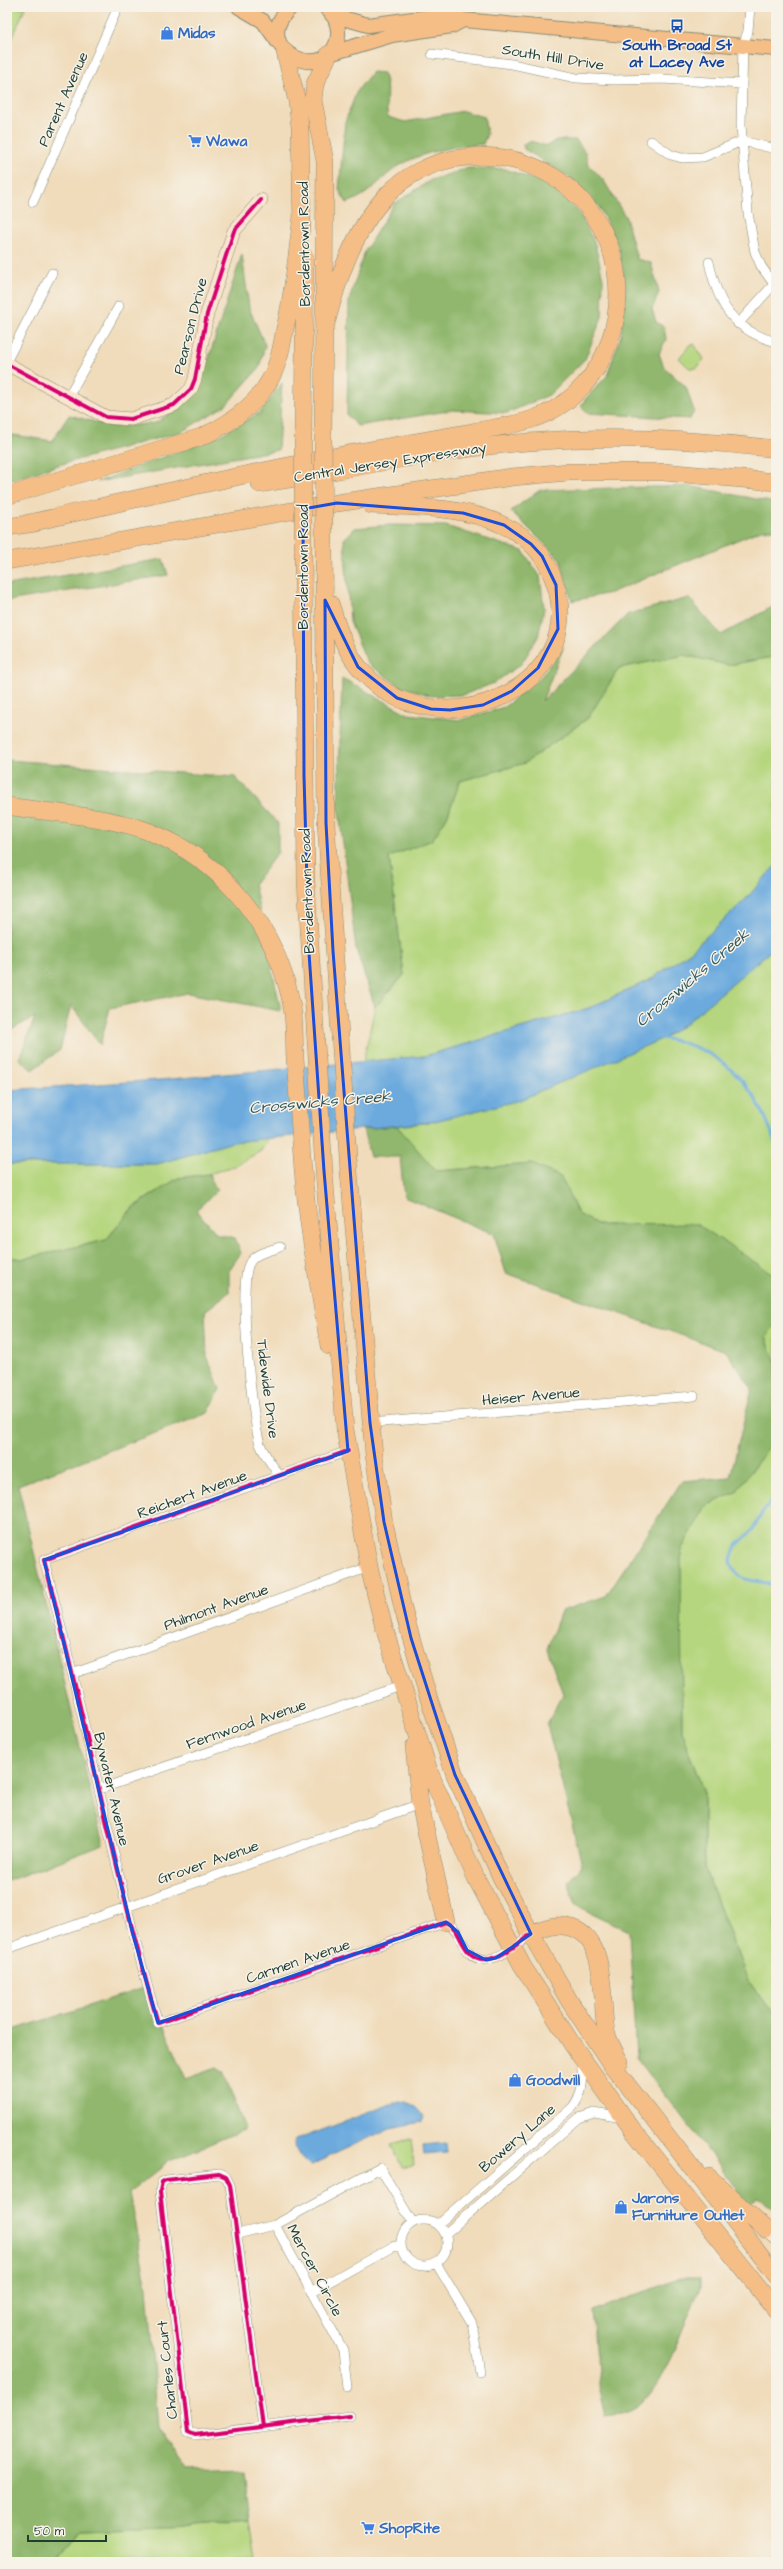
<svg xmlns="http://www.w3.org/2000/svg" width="783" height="2569" font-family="'Architects Daughter',sans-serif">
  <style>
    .green { fill: #b5d67e; stroke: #6a8a59 }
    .forest { fill: #90b76d; stroke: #587a50 }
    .water { fill: #6caade; stroke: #467489 }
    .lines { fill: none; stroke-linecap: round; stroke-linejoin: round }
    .stream { stroke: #6caade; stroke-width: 3 }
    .street-casing { stroke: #888c77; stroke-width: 10 }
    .secondary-casing { stroke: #888c77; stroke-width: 14 }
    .primary-casing { stroke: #888c77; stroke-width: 16 }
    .highway-casing { stroke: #888c77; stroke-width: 18 }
    .street { stroke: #fff; stroke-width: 9 }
    .secondary { stroke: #fbe5cf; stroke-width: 13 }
    .primary { stroke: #f6be87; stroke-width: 14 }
    .highway { stroke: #f6be87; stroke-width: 17 }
    .highway-bridge-casing { stroke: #888c77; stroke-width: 18; stroke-linecap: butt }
    .highway-bridge { stroke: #f6be87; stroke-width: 17 }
    .cycleway-casing { stroke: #f7f3e8; stroke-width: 6 }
    .cycleway { stroke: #d6006c; stroke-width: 4 }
    .marked { fill: none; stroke: #1d4ed8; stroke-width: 3; stroke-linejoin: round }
    .labels { text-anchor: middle; stroke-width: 3; stroke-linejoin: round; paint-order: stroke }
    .shop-label { font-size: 15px; font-weight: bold; fill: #366cbe; stroke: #f7f3e8; text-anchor: start }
    .transit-label { font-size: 15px; font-weight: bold; fill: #164399; stroke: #f7f3e8 }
    .street-label { font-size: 15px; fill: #1f3d34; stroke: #f7f3e8 }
    .water-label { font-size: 16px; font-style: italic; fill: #32585e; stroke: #f7f3e8 }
  </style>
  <rect width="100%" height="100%" fill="#f7f3e8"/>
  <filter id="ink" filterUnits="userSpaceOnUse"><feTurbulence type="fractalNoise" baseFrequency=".025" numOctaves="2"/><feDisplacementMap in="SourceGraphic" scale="8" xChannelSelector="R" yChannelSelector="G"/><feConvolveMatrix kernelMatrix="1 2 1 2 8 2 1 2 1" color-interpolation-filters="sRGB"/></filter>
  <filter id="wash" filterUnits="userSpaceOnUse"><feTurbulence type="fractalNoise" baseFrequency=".012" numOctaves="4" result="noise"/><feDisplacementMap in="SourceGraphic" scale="16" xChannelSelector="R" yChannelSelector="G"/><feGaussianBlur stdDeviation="0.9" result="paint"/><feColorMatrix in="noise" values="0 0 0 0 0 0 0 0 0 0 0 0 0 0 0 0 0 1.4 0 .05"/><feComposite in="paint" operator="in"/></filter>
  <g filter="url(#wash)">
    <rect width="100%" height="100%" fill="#f0dbba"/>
    <path class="green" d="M7 7 25 8 7 50Z
      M694 344 704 359 697 368H689L679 358 690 345Z
      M776 652V865L745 900 691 951 650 980 589 1008 425 1056 363 1062 375 1007 404 975 389 857 432 840 447 817 460 781 525 763 588 718 619 668 684 655 728 665 772 657Z
      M776 946V1276L753 1263 625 1225H599L578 1214 560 1177 532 1164 435 1171 397 1126 431 1122 664 1038 684 1025Z
      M269 1138 261 1151 234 1166 209 1174 178 1178 133 1207 106 1240 23 1259 7 1257V1164H157L233 1142Z
      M776 1323V1363L766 1336Z
      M776 1437V2015L748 1981 704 1867V1793L682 1733 681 1550 706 1506 736 1492Z
      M411 2139 414 2165 402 2167 391 2144Z
      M250 2523 256 2562H47L82 2532 194 2528Z"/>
    <path class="forest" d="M372 72 383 73C390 87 384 100 388 117L405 122 463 111 484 117 487 134 483 144C456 147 427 150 402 164 381 176 373 194 347 203L339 190 345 122 357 91Z
      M556 140H576L585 152 588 164 604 181 626 218 637 259 651 263 659 292 652 309 656 322 664 327 666 339 659 354 664 367 686 387 694 411 690 419 588 413 581 406 586 398 607 376 621 335 626 287 618 246 599 207 569 177 524 149 523 144 530 141 547 146Z
      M468 168 505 169 547 184 579 212 595 244 603 279 602 317 585 359 549 395 507 413 453 410 357 426 347 415 349 300 365 251 394 204 431 180Z
      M242 254 249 308 265 345 259 368 226 405 181 432 58 465 7 482V439L13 435 52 441 69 415 114 427 156 423 187 400 205 370Z
      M282 383 278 450 97 482 216 437 261 412Z
      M690 486 776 503V529L761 530 610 593 572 601 560 559 511 511 540 490Z
      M389 525 446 526 523 551 540 576 544 609 538 637 521 664 494 683 463 695 432 696 400 686 368 664 350 622 344 539 355 528Z
      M163 559 168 575 7 601V585Z
      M689 598 721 635 776 605V652L772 657 728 665 684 655 619 668 588 718 525 763 460 781 447 817 432 840 389 857 404 975 375 1007 356 949 338 804 342 678 408 714 461 720 504 707 540 678 564 646 542 701 628 614Z
      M7 760 235 777 278 823V852L254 884 281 1011 188 993 110 1008 100 1045 71 1005 60 1050 32 1070 19 1059 35 1017 7 1032Z
      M397 1126 436 1171 532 1164 561 1177 578 1214 599 1225 697 1224 776 1276V1323L766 1337 776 1363V1437L736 1492 706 1506 681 1550 682 1733 704 1793V1867L748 1981 776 2015V2209L757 2198 749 2204 636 2057 629 1931 576 1905 568 1882 582 1865 547 1724 563 1694 547 1649 561 1611 606 1596 682 1481 730 1477 752 1389 726 1351 506 1273 494 1234 404 1197 400 1157H370L363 1129Z
      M209 1174 217 1191 196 1210 217 1234 235 1238 241 1253 229 1270V1292L205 1311 207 1356 220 1389 208 1413 18 1485 103 1845 7 1881V1257L23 1259 106 1240 133 1208 178 1178Z
      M147 1987 186 2078 217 2067 223 2071 245 2129 167 2162 129 2193 147 2288 158 2428 188 2471 244 2469 250 2523 194 2528 82 2532 47 2562H7V2032Z
      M681 2278H700V2288C686 2320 668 2375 644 2401 635 2411 618 2415 605 2416L600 2395 593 2311Z"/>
    <path class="water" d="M776 865V946L684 1025 664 1038 520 1100 431 1122 233 1142 157 1164H7V1090L159 1080 425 1056 589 1008 650 980 691 951 745 900Z
      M399 2101C411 2101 417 2108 424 2117L422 2122 390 2128 311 2165C303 2162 292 2149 296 2140Z
      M445 2143 446 2153 424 2155 423 2145Z"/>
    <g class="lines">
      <path class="stream" d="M661 1038C723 1047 758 1087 776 1145
        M776 1483 774 1497 762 1513 753 1530 736 1546 730 1562C740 1587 756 1577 776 1586"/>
    </g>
  </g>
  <g filter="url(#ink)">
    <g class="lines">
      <g class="street-casing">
        <path id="street" d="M750 7 748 31 743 46 741 125 748 213 755 252 761 266 776 287
          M432 54 512 64 576 78 614 80 662 79 742 84
          M651 141 671 155 682 158 703 157 742 141 776 149
          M33 202 118 7
          M709 262C718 304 732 330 776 342
          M738 324 776 282
          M7 360 52 273
          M68 397 119 306
          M370 1423 694 1396
          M348 1451 44 1560C85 1713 113 1870 158 2023L446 1922C459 1929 459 1940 468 1951 486 1973 515 1946 531 1934
          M279 1475C272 1465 265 1456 260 1444 252 1419 238 1285 249 1264 254 1253 269 1251 280 1247
          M72 1674 369 1567
          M100 1789 401 1686
          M7 1949 420 1804
          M401 2243a23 23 0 1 1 46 0a23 23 0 1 1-46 0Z
          M438 2224 573 2107C583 2092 584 2081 581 2063
          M237 2234 275 2225
          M445 2234 579 2118 594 2113 623 2118
          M436 2263 472 2323 480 2372
          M311 2292 392 2247 401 2245
          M347 2388 343 2350 275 2225 380 2168 413 2223
          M263 2427 230 2185 226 2177 219 2174 166 2180 162 2182 160 2191 188 2432 195 2435 350 2416"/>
      </g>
      <g class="secondary-casing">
        <path id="secondary" d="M7 364 106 417 131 419 174 405 191 389 195 379 207 314 234 231 261 200
          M766 2230 776 2239"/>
      </g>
      <g class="primary-casing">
        <path id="primary" d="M239 7 263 21 278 42
          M291 7C244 50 331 88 338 36 339 24 334 14 325 7
          M332 15 368 25 451 14 463 20 776 49
          M329 54 392 35 452 26 463 20"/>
      </g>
      <g class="highway-casing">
        <path id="highway" d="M285 52 297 101 300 127 302 228
          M303 434 305 258
          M323 436 325 161 313 100 315 84 329 54
          M260 484C349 469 439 449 529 442 612 435 694 439 776 449
          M7 496 201 437C235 422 268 397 278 360 282 348 283 336 286 324 294 289 297 252 302 216
          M25 524C136 499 246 473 358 452 396 445 434 439 472 432 496 427 522 425 545 414 574 401 598 374 609 343 646 240 561 138 453 159 429 164 405 176 388 194 353 230 337 281 325 328
          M7 527 35 523
          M324 545 326 823 349 1172 374 1455 384 1522 403 1609 427 1693 455 1775 501 1877 531 1934 570 2002 611 2064 776 2275
          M303 549 306 881 324 1171 345 1429 369 1567 383 1624 429 1771 476 1878 522 1965 572 2044 635 2133 776 2310
          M7 561 337 503 512 477 569 472H663L776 482
          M330 603C337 625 343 647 358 666 429 758 596 689 553 578 545 555 528 537 505 526 465 506 415 507 371 505
          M7 806C51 813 109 816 150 832 224 861 278 929 292 1007 295 1024 294 1041 295 1058 298 1095 300 1133 303 1170 308 1229 319 1287 329 1346
          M414 1747 420 1804 446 1922
          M531 1934C545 1927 557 1923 572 1928 609 1941 600 1999 606 2031 608 2041 615 2052 620 2062
          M709 2177 766 2230"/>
      </g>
      <use href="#street" class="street"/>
      <use href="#secondary" class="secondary"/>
      <use href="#primary" class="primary"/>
      <use href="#highway" class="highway"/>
      <g class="highway-bridge-casing">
        <path id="highway-bridge" d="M303 434V549
          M323 436 324 545"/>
      </g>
      <use href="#highway-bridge" class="highway-bridge"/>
      <g class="cycleway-casing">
        <path id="cycleway" d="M7 364 106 417 131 419 174 405 191 389 195 379 207 314 234 231 261 200
          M348 1451 44 1560C85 1713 113 1870 158 2023L446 1922C459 1929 459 1940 468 1951 486 1973 515 1946 531 1934
          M263 2427 230 2185 226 2177 219 2174 166 2180 162 2182 160 2191 188 2432 195 2435 350 2416"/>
      </g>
      <use href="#cycleway" class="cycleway"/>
    </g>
  </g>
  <path class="marked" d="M337 503 463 513 504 525 531 544 542 556 556 585 558 629 538 668 512 691 483 705 450 710 431 709 397 698 358 667 325 600 326 823 333 951 370 1423 384 1522 411 1638 455 1775 531 1934 496 1958 486 1960 467 1950 458 1932 446 1922 158 2023 132 1931 44 1560 348 1451 324 1171 309 953 304 776 303 509Z"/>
  <defs>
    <g id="bus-bare" transform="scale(1.08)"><path d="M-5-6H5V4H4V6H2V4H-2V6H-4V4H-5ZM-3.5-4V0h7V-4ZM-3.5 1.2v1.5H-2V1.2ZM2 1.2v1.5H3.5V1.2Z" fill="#1a4fb4" stroke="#f7f3e8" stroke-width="2.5" paint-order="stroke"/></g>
    <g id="shop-bare" transform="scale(1.08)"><path d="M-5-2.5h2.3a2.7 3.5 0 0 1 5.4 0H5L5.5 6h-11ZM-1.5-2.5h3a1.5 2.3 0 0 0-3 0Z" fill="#3f7fe0" stroke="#f7f3e8" stroke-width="2.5" paint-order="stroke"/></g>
    <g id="supermarket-bare" transform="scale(1.08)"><path d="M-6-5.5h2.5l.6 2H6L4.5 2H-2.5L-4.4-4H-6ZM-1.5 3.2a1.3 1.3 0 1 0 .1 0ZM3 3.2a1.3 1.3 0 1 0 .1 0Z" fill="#3f7fe0" stroke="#f7f3e8" stroke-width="2.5" paint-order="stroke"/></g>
  </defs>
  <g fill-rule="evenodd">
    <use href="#bus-bare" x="677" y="26"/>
    <use href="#shop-bare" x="167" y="33"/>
    <use href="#supermarket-bare" x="195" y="141"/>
    <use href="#shop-bare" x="515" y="2080"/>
    <use href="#shop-bare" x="621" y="2207"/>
    <use href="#supermarket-bare" x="368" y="2528"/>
  </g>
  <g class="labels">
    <g class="shop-label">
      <text x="178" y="38">Midas</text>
      <text x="206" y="146">Wawa</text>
      <text x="526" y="2085">Goodwill</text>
      <text x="632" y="2203">Jarons<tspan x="632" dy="17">Furniture Outlet</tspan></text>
      <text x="379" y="2533">ShopRite</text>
    </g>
    <g class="transit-label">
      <text x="677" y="50">South Broad St<tspan x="677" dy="17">at Lacey Ave</tspan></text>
    </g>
    <g class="street-label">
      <text transform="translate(553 57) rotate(9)" y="5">South Hill Drive</text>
      <text transform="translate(63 99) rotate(-66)" y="5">Parent Avenue</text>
      <text transform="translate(304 244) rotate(-91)" y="5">Bordentown Road</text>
      <text transform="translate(190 326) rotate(-76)" y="5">Pearson Drive</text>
      <text transform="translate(390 462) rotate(-9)" y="5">Central Jersey Expressway</text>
      <text transform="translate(303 567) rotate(-90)" y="5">Bordentown Road</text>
      <text transform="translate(307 891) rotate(-92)" y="5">Bordentown Road</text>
      <text transform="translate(268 1389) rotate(83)" y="5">Tidewide Drive</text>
      <text transform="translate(531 1396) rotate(-5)" y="5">Heiser Avenue</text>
      <text transform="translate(192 1494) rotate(-20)" y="5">Reichert Avenue</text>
      <text transform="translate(216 1607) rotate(-20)" y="5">Philmont Avenue</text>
      <text transform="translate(246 1724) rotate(-19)" y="5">Fernwood Avenue</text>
      <text transform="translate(112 1789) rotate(77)" y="5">Bywater Avenue</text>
      <text transform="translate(208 1862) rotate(-19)" y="5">Grover Avenue</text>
      <text transform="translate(298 1961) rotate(-19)" y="5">Carmen Avenue</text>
      <text transform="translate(517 2138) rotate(-41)" y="5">Bowery Lane</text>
      <text transform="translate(315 2270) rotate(62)" y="5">Mercer Circle</text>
      <text transform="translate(167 2370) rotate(-96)" y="5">Charles Court</text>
    </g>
    <g class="water-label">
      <text transform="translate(692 977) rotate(-40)" y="6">Crosswicks Creek</text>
      <text transform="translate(320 1101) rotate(-5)" y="6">Crosswicks Creek</text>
    </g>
  </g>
  <rect width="783" height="2569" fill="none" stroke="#f7f3e8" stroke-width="24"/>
  <path d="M28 2535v6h78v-6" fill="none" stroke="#1f3d34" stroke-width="2"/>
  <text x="34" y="2535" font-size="12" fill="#1f3d34" stroke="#f7f3e8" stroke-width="3" paint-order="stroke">50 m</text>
</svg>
